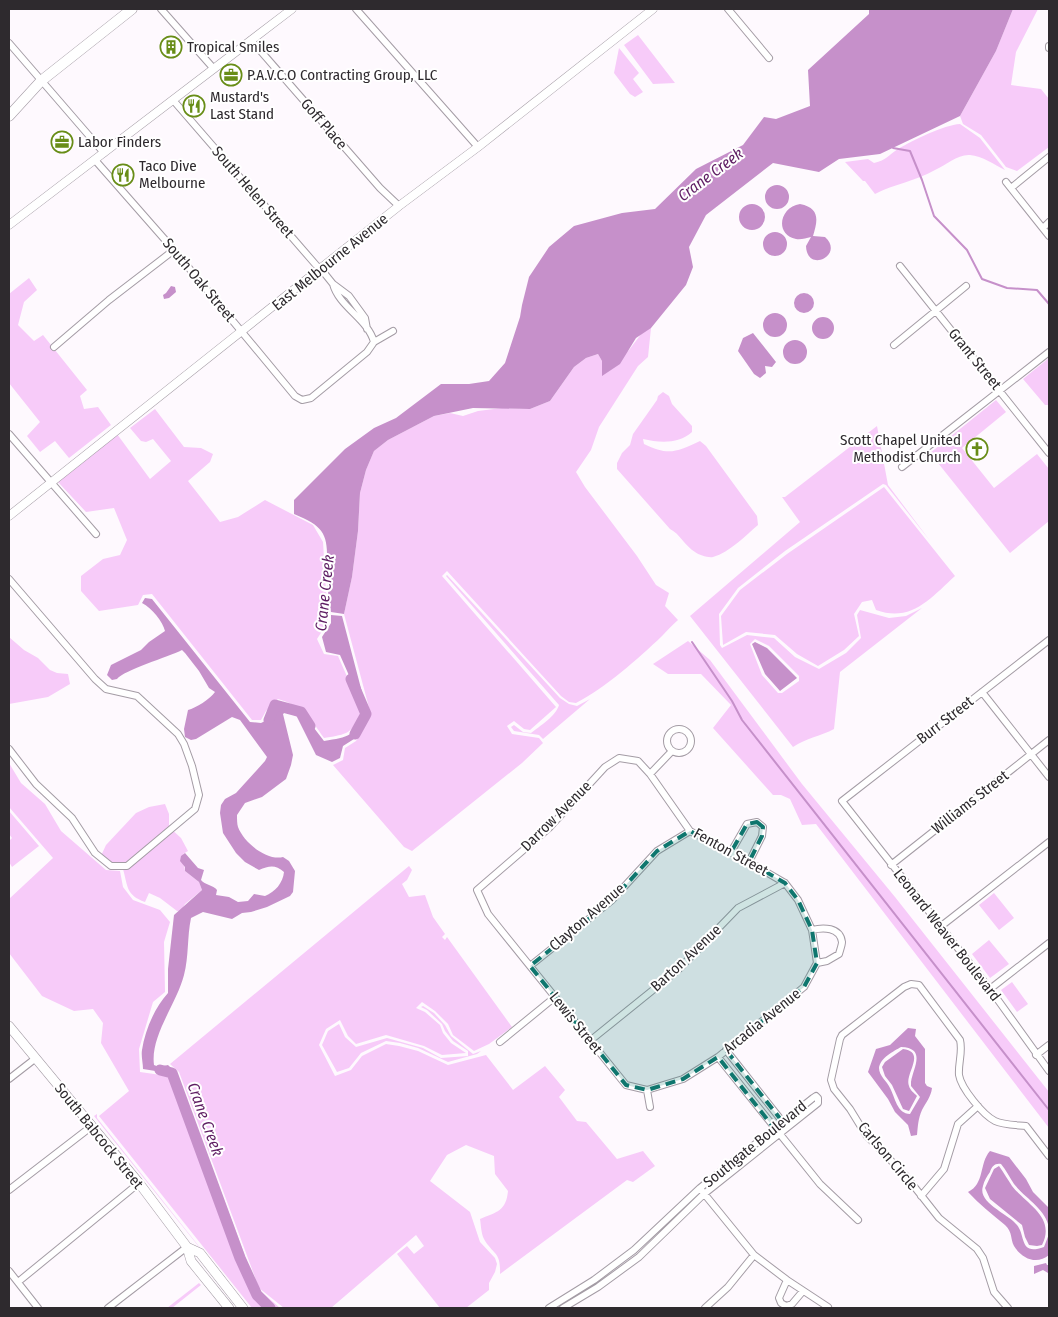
<svg xmlns="http://www.w3.org/2000/svg" width="1058" height="1317" font-family="'Fira Sans Condensed',sans-serif">
  <style>
    .green { fill: #f7cbf9; fill-rule: evenodd }
    .water { fill: #c690ca; fill-rule: evenodd }
    .lines { fill: none; stroke-linecap: round; stroke-linejoin: round }
    .stream { stroke: #c690ca; stroke-width: 2 }
    .river { stroke: #c690ca; stroke-width: 11 }
    .minor-casing { stroke: #a49ca5; stroke-width: 8 }
    .tertiary-casing { stroke: #a49ca5; stroke-width: 9 }
    .secondary-casing { stroke: #a49ca5; stroke-width: 10 }
    .primary-casing { stroke: #a49ca5; stroke-width: 11 }
    .minor { stroke: #fff; stroke-width: 6 }
    .tertiary { stroke: #fff; stroke-width: 8 }
    .secondary { stroke: #fff; stroke-width: 9 }
    .primary { stroke: #fff; stroke-width: 10 }
    .marked { fill: #0f766e; fill-opacity: 0.2; stroke: #0f766e; stroke-width: 4; stroke-dasharray: 10 6; stroke-linejoin: round }
    .labels { text-anchor: middle; stroke-width: 4; stroke-linejoin: round; paint-order: stroke }
    .poi-label { font-size: 15px; fill: #2e2a2e; stroke: #fff; text-anchor: start }
    .street-label { font-size: 15px; fill: #2e2a2e; stroke: #fff }
    .water-label { font-size: 16px; font-style: italic; fill: #5e1d63; stroke: #fff }
  </style>
  <rect width="100%" height="100%" fill="#fef9fe"/>
  <path class="green" d="M1013 9H1038L1016 52 1011 85 1041 89 1049 99V147L1017 171 1006 167 981 135 963 124 960 116 996 51Z
    M638 35 675 83 653 84 624 45Z
    M619 48 639 73 633 79 643 92 635 97 630 94 614 73Z
    M960 124 980 138 1005 170C995 165 982 156 970 155 958 154 946 165 935 170 916 181 894 184 875 194L865 181H863L845 162 868 159 874 163C887 160 887 156 898 149 913 140 944 125 960 124Z
    M29 278 37 290 24 302 18 325 34 341 43 335 87 390 80 396 84 409 98 407 111 425 69 458 55 441 40 452 27 436 40 422 9 383V294Z
    M648 325 651 328 648 357 638 366 599 427 591 450 576 472 585 487 637 556 656 585 669 593 665 606 678 620C672 625 667 631 662 636 638 659 605 688 576 703L569 702 561 696 447 571 442 576 556 707 530 730 524 729 514 721 507 726 512 734 539 738 543 743 522 763 412 851 404 847 333 765 343 760 345 748 356 741 371 715 344 614 352 577 358 531 360 493 366 470 374 451 388 440 434 416 450 413 463 416 478 411 502 408 530 409 550 401 574 367 586 358 598 354 602 361V375L629 350Z
    M1049 358V405H1045L1023 379Z
    M663 392 669 396 672 404 692 426V432C679 444 660 443 643 439L644 444C668 456 677 452 700 441L706 446 757 516 758 525C745 536 730 552 713 557 708 558 699 555 695 552 685 546 680 534 670 529L617 469V463L622 453 630 445 633 434 657 400 658 396Z
    M996 400 1006 412 962 448 994 488 1037 454 1049 469V521L1010 553 930 453Z
    M155 409 184 447 201 448 213 454 210 462 188 481 220 522 238 517 265 500 313 525 323 542 328 622 317 639 324 654 338 656 363 713C350 734 349 734 324 738 309 717 304 707 278 699L266 711 261 720H252L152 594 143 595 138 605 99 611 81 591V576L103 559 120 555 127 540 114 508 86 512 58 482 117 434 150 479 171 461 153 439 146 442 141 441 130 428Z
    M877 426 888 485 931 542 886 485 883 484 785 551 738 588 719 614 720 645 722 648 747 635 774 638 795 657 819 669 846 653 861 638 857 615 860 610 889 618 906 616 922 608 840 672 834 729C821 736 806 738 793 747L690 616 800 522 782 497H785ZM755 639 769 646 799 676V681L782 693H778L762 675 750 644Z
    M884 487 955 576C931 598 911 623 876 610L872 600 862 602 854 614 859 636 844 650 818 666 797 654 775 635 746 632 723 645 721 616 740 590 787 554Z
    M447 575 560 698 569 704 577 706 590 699 543 739 539 735 514 731 511 727 514 725 523 732 531 733C540 726 556 716 559 705L446 576Z
    M9 637 24 650 38 658 50 670 57 673 68 674 70 684 48 697 9 704Z
    M688 641 710 660 802 784 895 897 1049 1092V1128L816 824 802 825 790 799 781 795H773L713 728 731 705 701 674H668L653 664Z
    M9 763 21 783 45 804 61 831 106 870 120 871 123 887 133 900 160 910 170 922 164 942 165 992 153 1002 139 1049 140 1072 168 1076 170 1079 234 1254 254 1295 264 1308H252L99 1116 129 1091 101 1043 103 1023 93 1009 74 1011 42 996 9 953V899L53 858 9 807Z
    M165 804 169 814V827L181 838 188 851 183 854 185 871 199 882 202 890 185 904 181 911H177L160 898 149 893 145 902C126 895 128 887 123 869L107 867 99 860 106 845 136 813 149 807Z
    M9 811 39 846 12 867 9 862V841L12 838 9 834Z
    M409 866 412 870 407 880 402 884 409 897 425 895 433 917 445 934 442 937 445 940 447 937 512 1027 489 1044 474 1051 453 1035 448 1024 435 1011 422 1002 416 1008 425 1012 440 1025 443 1033 451 1043 466 1053 442 1055 424 1046 386 1035 356 1044 348 1036 340 1020 326 1029 319 1045 335 1076 351 1070 362 1056 386 1044 399 1046 418 1051 448 1065 486 1055 513 1090 545 1066 565 1090 559 1097 577 1121 586 1122 617 1159 643 1151 655 1166 633 1182 627 1180 500 1274C501 1251 493 1255 484 1239 481 1233 481 1225 480 1219 497 1212 506 1211 508 1191L495 1174 494 1156 466 1145 447 1155 430 1181 470 1212 480 1242 495 1258 497 1264 495 1272 489 1283V1290L466 1308H440L397 1254 407 1246 414 1254 424 1246 416 1235 331 1308H284L259 1288 179 1072 170 1064Z
    M994 893 1014 918 999 930 979 905Z
    M989 940 1009 964 990 978 972 954Z
    M1012 982 1028 1004 1017 1012 1001 990Z
    M423 1006 434 1013 445 1025 451 1036 473 1054 481 1051 477 1054 448 1062 418 1048 400 1043 386 1041 361 1053 349 1068 337 1072 322 1045 328 1031 339 1024 345 1037 356 1047 387 1038 423 1048 441 1058 468 1056V1051L453 1041 445 1031 442 1024 427 1010 421 1007Z
    M177 1074 257 1288 280 1308H268L256 1294 237 1253 172 1077Z
    M97 1114V1118L248 1308 94 1116Z
    M199 1283 201 1285 172 1308H167Z"/>
  <path class="water" d="M869 9H1013L996 51 960 116 880 154 839 159 819 172 773 163 706 215 689 247 693 267 686 285 651 328 636 338 620 364 602 376V361L598 354 586 358 574 367 550 401 530 409 473 408 434 416 388 440 374 451 366 470 360 493 358 531 352 577 344 614 331 612C329 598 326 583 327 568 328 535 326 527 294 514V500L345 449 374 428 396 418 441 384H469L489 381 505 363 520 317 522 305 529 277 549 247 574 226 622 213 655 209 696 169 743 145 764 117 776 119 810 106 808 70 869 14Z
    M765 197a12 12 0 1 1 24 0a12 12 0 1 1-24 0Z
    M800 204C820 208 818 220 813 236L825 237C845 255 807 274 806 246L811 237C806 238 801 240 796 239 774 234 780 207 800 204Z
    M739 217a13 13 0 1 1 26 0a13 13 0 1 1-26 0Z
    M763 244a12 12 0 1 1 24 0a12 12 0 1 1-24 0Z
    M171 286 175 287 176 292 169 298 164 299 163 295 166 293Z
    M794 303a10 10 0 1 1 20 0a10 10 0 1 1-20 0Z
    M763 325a12 12 0 1 1 24 0a12 12 0 1 1-24 0Z
    M812 328a11 11 0 1 1 22 0a11 11 0 1 1-22 0Z
    M753 333 776 362 772 367 765 366 766 373 760 378 754 374 738 351 743 338Z
    M783 352a12 12 0 1 1 24 0a12 12 0 1 1-24 0Z
    M145 598 152 599 250 722 261 723 267 720 270 712 279 702 292 706 304 715 324 741C349 737 354 736 366 714L340 655 326 652 322 637 331 623V615L342 616 368 715 354 739 343 746 340 758 332 762 316 755 293 709H289L283 714 293 755 291 765 286 779 262 797 245 803 237 815C237 819 237 824 238 827 244 843 267 861 283 857L289 861 295 871 293 892 290 896 267 907 251 912 242 913 232 919 203 912 191 918C187 937 189 956 184 975 177 1003 150 1036 154 1065L159 1067 168 1065 177 1074 172 1077 168 1073 143 1069C143 1063 141 1056 142 1050 145 1030 155 1007 168 993V969L174 915 202 890 199 882 185 871V867L180 861 181 856 185 853 198 868 204 870 201 880C205 885 213 885 217 890L216 895 229 897 238 902 248 901 254 894 265 896C275 892 283 883 284 872 275 864 269 866 259 870L245 862 236 853 223 833 220 813 221 805 225 799 236 793 265 761 267 757 240 720 232 717 196 739 191 740 185 737 184 729 188 710C196 708 210 699 215 692L209 688 199 671 185 653 182 650C168 657 124 670 117 679L112 680 107 675 111 665 141 650 149 642 165 631C163 622 152 608 142 603Z
    M755 642 767 648 797 678 780 691 765 674 752 644Z
    M908 1028 916 1029 915 1036 925 1049V1083L927 1086 932 1088C931 1097 926 1102 922 1110 918 1119 918 1126 917 1135L911 1136 908 1125 895 1112 888 1099 868 1072 876 1049 890 1045ZM901 1047C927 1048 913 1068 911 1082V1086L920 1097 910 1114C897 1114 895 1097 890 1088 887 1081 879 1076 879 1068 880 1058 894 1051 901 1047Z
    M903 1049C927 1052 904 1074 909 1086 910 1090 914 1093 917 1096L909 1111 903 1109 892 1085 885 1076 882 1067 885 1062Z
    M990 1151 1009 1157 1026 1179 1033 1192 1049 1208V1228C1046 1209 1026 1199 1014 1184 1010 1178 1006 1170 1001 1164 995 1163 992 1166 990 1172 987 1176 984 1181 983 1186 977 1203 1009 1214 1017 1225 1026 1236 1019 1256 1044 1247L1049 1234V1255C1037 1265 1022 1259 1014 1246 1010 1238 1013 1233 1005 1225 992 1214 979 1204 968 1192 985 1184 979 1163 990 1151Z
    M999 1166C1004 1173 1008 1180 1012 1186 1027 1205 1056 1217 1042 1245L1037 1246 1029 1245 1025 1237 1022 1225 990 1199 985 1188 994 1169Z
    M1046 1263 1047 1265H1049L1048 1273 1043 1270 1034 1274V1266Z"/>
  <g class="lines">
    <path class="stream" d="M893 148 910 151 922 180 934 216 967 250 982 279 1007 288 1037 290 1049 304
      M692 642 732 701 742 720 1049 1110"/>
    <path class="river" d="M351 679 366 714 355 734
      M269 720 275 705 301 712 310 726
      M160 1070 172 1073 240 1258 257 1295 270 1308"/>
    <g class="minor-casing">
      <path id="minor" d="M161 9 214 69
        M356 9 478 147
        M728 9 769 58
        M251 40 380 188 399 206
        M9 43 104 153
        M1049 46V48
        M173 100 316 265 321 269 333 284 349 296 365 318 367 329
        M95 160 174 250 295 396 302 400 311 398 367 352 374 342 393 331
        M1006 182 1049 236
        M1011 188 1049 157
        M1043 228 1049 222
        M900 266 1049 453
        M333 284C339 307 368 319 374 342
        M894 345 966 286
        M54 347 109 300 174 250
        M9 434 96 534
        M902 467 1049 352
        M9 579 95 679 106 689 137 696 178 734 184 744 192 766 199 795 195 809 127 866H111L95 853 72 818 36 784 9 749
        M1049 640 842 801 990 989 1049 1071
        M982 692 1049 777
        M667 741a12 12 0 1 1 24 0a12 12 0 1 1-24 0Z
        M619 758 638 761 650 774 690 831 749 862 785 883 798 900 812 930 817 963 804 987 718 1057 683 1079 647 1090 626 1085 488 914 477 890 549 828 605 767Z
        M650 774 672 751
        M731 852 747 824 757 822 763 827 762 836 749 862
        M891 865 1049 740
        M940 927 1049 842
        M812 930C823 927 840 927 842 942 842 945 840 950 839 954L827 961 817 963
        M530 966 611 901 657 851 690 831
        M990 989 1049 943
        M591 1040 679 969 738 908 785 883
        M500 1042 555 997
        M726 1050 782 1121 781 1125
        M1036 1055 1049 1045
        M718 1057 820 1184 858 1220
        M9 1079 36 1058
        M647 1090 650 1107
        M9 1190 92 1126
        M702 1191 754 1255 787 1280 828 1307
        M921 1196 944 1169 958 1124 978 1106
        M9 1271 38 1308
        M787 1280 779 1298 781 1303 786 1306 792 1304 803 1291
        M18 1282 139 1183
        M108 1308 187 1247
        M549 1308 594 1280 634 1250 700 1188 813 1098 816 1096 818 1098V1103L704 1194 639 1257 598 1287 563 1308
        M705 1308 728 1287 754 1255
        M1008 1308 994 1292 983 1258 977 1249 939 1218 905 1175 866 1135 850 1109 834 1089 831 1080 840 1039 842 1035 904 987 911 984 919 985 960 1040C963 1052 958 1063 959 1075 961 1088 983 1115 995 1121 1003 1125 1017 1125 1026 1126L1049 1156"/>
    </g>
    <g class="tertiary-casing">
      <path id="tertiary" d="M9 225 292 9
        M9 516 399 206 478 147 653 9"/>
    </g>
    <g class="secondary-casing">
      <path id="secondary" d="M9 1026 139 1183 187 1247 191 1261 229 1308
        M187 1247 200 1253 243 1308"/>
    </g>
    <g class="primary-casing">
      <path id="primary" d="M9 116 41 81 132 9"/>
    </g>
    <use href="#minor" class="minor"/>
    <use href="#tertiary" class="tertiary"/>
    <use href="#secondary" class="secondary"/>
    <use href="#primary" class="primary"/>
  </g>
  <path class="marked" d="M757 822 763 827 762 836 749 862 785 883 798 900 812 930 817 963 804 987 726 1050 782 1121 774 1128 718 1057 683 1079 647 1090 626 1085 530 966 611 901 657 851 690 831 731 852 747 824Z"/>
  <defs>
    <g id="building-ring" transform="scale(1.125)"><circle r="9.5" fill="#fff" stroke="#688d17" stroke-width="1.5"/><path d="M-4-6H4V6H1V3H-1V6H-4ZM-2.5-4.3h1.7v1.8h-1.7ZM.8-4.3h1.7v1.8H.8ZM-2.5-1h1.7V.8h-1.7ZM.8-1h1.7V.8H.8Z" fill="#688d17"/></g>
    <g id="office-ring" transform="scale(1.125)"><circle r="9.5" fill="#fff" stroke="#688d17" stroke-width="1.5"/><path d="M-6-3h4V-5.5h4V-3h4V5H-6ZM-1-4.5V-3h2v-1.5ZM-6 0V1H6V0Z" fill="#688d17"/></g>
    <g id="restaurant-ring" transform="scale(1.125)"><circle r="9.5" fill="#fff" stroke="#688d17" stroke-width="1.5"/><path d="M-5-6h1v4h1v-4h1v4h1v-4h1v5L-1.5 .5V6h-2V.5L-5-1ZM5-6V6H3V1.5H1.5Q1.5-4 5-6Z" fill="#688d17"/></g>
    <g id="church-ring" transform="scale(1.125)"><circle r="9.5" fill="#fff" stroke="#688d17" stroke-width="1.5"/><path d="M-1.2-6h2.4v3.5h3.3v2.4h-3.3V6h-2.4V-.1h-3.3v-2.4h3.3Z" fill="#688d17"/></g>
  </defs>
  <g fill-rule="evenodd">
    <use href="#building-ring" x="171" y="47"/>
    <use href="#office-ring" x="231" y="75"/>
    <use href="#restaurant-ring" x="194" y="106"/>
    <use href="#office-ring" x="62" y="142"/>
    <use href="#restaurant-ring" x="123" y="175"/>
    <use href="#church-ring" x="977" y="449"/>
  </g>
  <g class="labels">
    <g class="poi-label">
      <text x="187" y="52">Tropical Smiles</text>
      <text x="247" y="80">P.A.V.C.O Contracting Group, LLC</text>
      <text x="210" y="102">Mustard's<tspan x="210" dy="17">Last Stand</tspan></text>
      <text x="78" y="147">Labor Finders</text>
      <text x="139" y="171">Taco Dive<tspan x="139" dy="17">Melbourne</tspan></text>
      <text x="961" y="445" text-anchor="end">Scott Chapel United<tspan x="961" dy="17">Methodist Church</tspan></text>
    </g>
    <g class="street-label">
      <text transform="translate(324 124) rotate(49)" y="5">Goff Place</text>
      <text transform="translate(253 192) rotate(49)" y="5">South Helen Street</text>
      <text transform="translate(330 262) rotate(-39)" y="5">East Melbourne Avenue</text>
      <text transform="translate(199 280) rotate(50)" y="5">South Oak Street</text>
      <text transform="translate(975 359) rotate(51)" y="5">Grant Street</text>
      <text transform="translate(945 720) rotate(-38)" y="5">Burr Street</text>
      <text transform="translate(970 802) rotate(-38)" y="5">Williams Street</text>
      <text transform="translate(556 816) rotate(-45)" y="5">Darrow Avenue</text>
      <text transform="translate(731 852) rotate(29)" y="5">Fenton Street</text>
      <text transform="translate(587 917) rotate(-41)" y="5">Clayton Avenue</text>
      <text transform="translate(947 935) rotate(52)" y="5">Leonard Weaver Boulevard</text>
      <text transform="translate(686 958) rotate(-43)" y="5">Barton Avenue</text>
      <text transform="translate(762 1021) rotate(-39)" y="5">Arcadia Avenue</text>
      <text transform="translate(576 1023) rotate(51)" y="5">Lewis Street</text>
      <text transform="translate(99 1136) rotate(51)" y="5">South Babcock Street</text>
      <text transform="translate(755 1144) rotate(-39)" y="5">Southgate Boulevard</text>
      <text transform="translate(888 1156) rotate(50)" y="5">Carlson Circle</text>
    </g>
    <g class="water-label">
      <text transform="translate(710 174) rotate(-37)" y="6">Crane Creek</text>
      <text transform="translate(324 593) rotate(-84)" y="6">Crane Creek</text>
      <text transform="translate(206 1119) rotate(70)" y="6">Crane Creek</text>
    </g>
  </g>
  <rect width="1058" height="1317" fill="none" stroke="#2e2a2e" stroke-width="20"/>
</svg>
